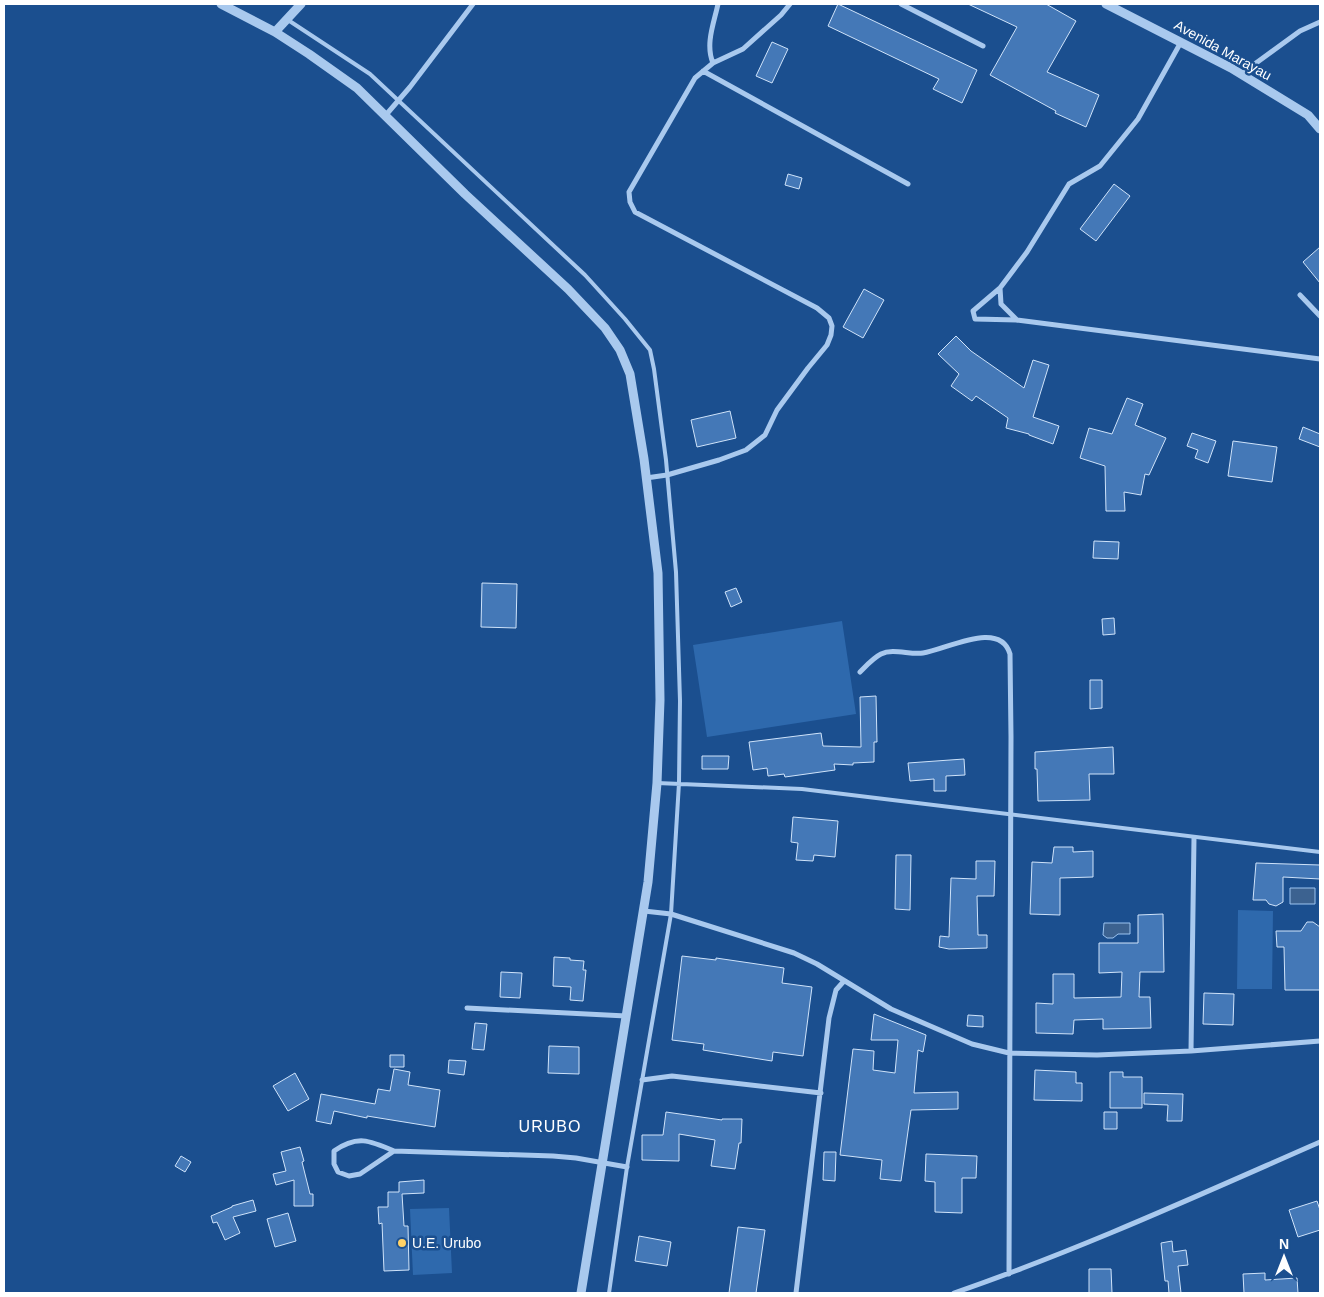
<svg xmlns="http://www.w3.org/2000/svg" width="1324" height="1297" font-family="Arial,sans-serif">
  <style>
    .green { fill: #2e69ad }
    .water { fill: #3c6290; stroke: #9cc4f0 }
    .building { fill: #4478b7; stroke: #cfe3fa }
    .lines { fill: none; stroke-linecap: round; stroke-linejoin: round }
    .service { stroke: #a9c9ee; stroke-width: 4 }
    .minor { stroke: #a9c9ee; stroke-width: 5 }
    .tertiary { stroke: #a9c9ee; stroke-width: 9 }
    .poi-dot { fill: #ffd166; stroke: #1b4f8f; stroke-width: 2 }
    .labels { text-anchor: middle; stroke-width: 5; stroke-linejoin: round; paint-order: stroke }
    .street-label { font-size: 14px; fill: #fff; stroke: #1b4f8f }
    .poi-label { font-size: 14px; fill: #fff; stroke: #1b4f8f; text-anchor: start }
    .quarter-label { font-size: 16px; letter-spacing: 1px; fill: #fff; stroke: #1b4f8f }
  </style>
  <rect width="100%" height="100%" fill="#1b4f8f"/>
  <path class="green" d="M842 621 856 714 707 737 693 645Z
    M1238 910 1273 911 1272 989H1237Z
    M449 1208 452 1273 413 1275 410 1209Z"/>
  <path class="water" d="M1290 888H1315V904H1290Z
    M1104 923H1130V934H1118L1113 938H1107L1103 935Z"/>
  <path class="building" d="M838 4 977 70 962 103 933 89 939 79 828 26Z
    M968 4H1046L1076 21 1047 72 1099 95 1086 127 1055 113 1056 111 990 75 1017 27Z
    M772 42 788 49 772 83 756 76Z
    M788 174 802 178 799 189 785 185Z
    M1114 184 1130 196 1096 241 1080 229Z
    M1320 247V283L1303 262Z
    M864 289 884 300 863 338 843 327Z
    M956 336 971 351 1024 388 1033 360 1049 365 1033 417 1059 426 1053 444 1029 435V434L1006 428 1008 418 976 396 972 401 951 386 959 374 938 354Z
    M1127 398 1143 404 1135 425 1166 438 1149 475 1145 474 1141 495 1124 492 1125 511H1106L1105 466 1080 458 1089 428 1112 434Z
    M730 411 736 438 697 447 691 420Z
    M1303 427 1320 434V447L1299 439Z
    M1192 433 1216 441 1208 463 1195 458 1198 450 1187 446Z
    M1233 441 1277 447 1272 482 1228 476Z
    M1094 541 1119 542 1118 559 1093 558Z
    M482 583 517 584 516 628 481 627Z
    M736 588 742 602 731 607 725 592Z
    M1114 618 1115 634 1103 635 1102 619Z
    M1090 680H1102V708L1090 709Z
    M876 696 877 742H874V762L853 763V765L834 764 835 770 785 777 784 774 768 776 767 768 753 770 749 742 821 733 823 746 861 747 860 697Z
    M1113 747 1114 774H1089L1090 800 1038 801 1037 769H1035V752Z
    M702 756H729L728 769H702Z
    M964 759 965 775 946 776V791H934V779L910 781 908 763Z
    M793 817 838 821 835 857 814 855 813 861 796 860 798 843 791 842Z
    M1054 847H1073V852L1093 851V877L1060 878V915L1030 914 1032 862 1052 863Z
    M896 855H911L910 910 895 909Z
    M976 861H995L994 896H977L978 935H987V948L949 949 939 947 940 936 949 937 951 878 976 879Z
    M1256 863 1320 865V879L1283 877V902L1276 906 1269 904 1266 900H1253Z
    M1163 914 1164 972H1140L1139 997H1150L1151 1028 1103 1029V1019L1074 1020 1073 1034 1036 1033V1003L1053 1004V974H1074V998L1121 997 1122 972 1099 973V943H1138V915Z
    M1307 922H1313L1320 927V990H1285L1284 947H1277L1276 931H1301Z
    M682 956 716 960V958L784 968 782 983 812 987 803 1056 773 1052 772 1061 703 1050 704 1044 672 1040Z
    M554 957 570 958V960L584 961 583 970H586L583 1001 570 1000 571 987 553 986Z
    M501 972 522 973 520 998 500 997Z
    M1204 993 1234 994 1233 1025 1203 1024Z
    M874 1014 926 1035 923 1052 918 1050 914 1093 958 1092V1109L911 1110 901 1181 880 1179 882 1160 840 1155 853 1049 874 1051 873 1070 895 1073 898 1040H871Z
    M968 1015 983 1016V1027L967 1026Z
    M475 1023 487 1024 484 1050 472 1049Z
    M549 1046 579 1047V1074L548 1073Z
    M390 1055H404V1067H390Z
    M449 1060 466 1061 464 1075 448 1073Z
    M394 1069 410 1072 408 1085 440 1090 435 1127 367 1116V1118L334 1111 331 1124 316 1121 321 1094 375 1104 378 1089 390 1091Z
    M1035 1070 1076 1072V1083H1082V1101L1034 1100Z
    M1110 1072H1123V1077H1142V1108H1110Z
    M295 1073 309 1099 288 1111 273 1086Z
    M1144 1093 1183 1094 1182 1121H1167L1168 1105 1144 1104Z
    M666 1112 722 1120V1119H742L741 1143H739L735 1169 711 1166 715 1140 679 1134V1161L642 1160V1135H663Z
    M1104 1112H1117V1129H1104Z
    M300 1147 304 1161 302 1162 310 1194H313V1206H294V1180L276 1185 273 1174 286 1171 281 1152Z
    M824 1152H836L835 1181 823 1180Z
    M926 1154 977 1156 976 1178H962V1213L935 1212V1182L925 1181Z
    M181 1156 191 1162 185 1172 175 1166Z
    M424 1180V1193L402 1194 404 1226H408L409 1270 384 1271 382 1223 379 1224 378 1207H388V1192H399V1182Z
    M253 1200 256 1211 233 1217 240 1233 225 1240 217 1222 213 1223 211 1216 232 1207V1206Z
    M1317 1201 1320 1210V1230L1298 1237 1289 1210Z
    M288 1213 296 1241 275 1247 267 1219Z
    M738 1227 765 1230 756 1293H729Z
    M639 1236 671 1242 667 1266 635 1261Z
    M1172 1241 1173 1252 1186 1250 1188 1265 1178 1266 1181 1293H1169L1168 1281H1165L1161 1243Z
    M1089 1269H1111L1112 1293H1089Z
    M1265 1273V1280L1297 1278 1298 1293H1244L1243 1274Z"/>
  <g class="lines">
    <path class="service" d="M288 20 370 74 585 275 625 319 650 350 654 369 666 460 676 572 680 701 679 783 671 914 627 1167 609 1293
      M657 783 802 789 1320 852"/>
    <path class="minor" d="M901 4 983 46
      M1181 42 1138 119 1100 166 1069 184 1027 252 1000 288 973 311 975 319 1017 320 1320 359
      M713 63C705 44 714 23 718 4
      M703 71 908 184
      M1241 74 1300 31 1320 22
      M385 116 410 87 473 4
      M1000 288 1001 304 1017 320
      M1300 295 1320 316
      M646 478 667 475 719 460 746 450 765 435 777 410 808 368 827 345 831 335 832 326 829 318 817 308 635 212 630 202 629 192 695 78 713 63 743 49 781 15 790 4
      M860 672C866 666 873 658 881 654 893 648 910 655 923 653 946 650 1000 619 1010 654L1011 737 1009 1274
      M644 911 671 914 794 953 817 964 891 1009 972 1044 1009 1053 1097 1055 1191 1051 1320 1041
      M467 1008 626 1016
      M1191 1051 1194 838
      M642 1080 672 1076 821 1093
      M394 1151C369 1140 357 1135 334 1151V1164L338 1172 349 1176 360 1174 394 1151 553 1156 576 1158 627 1167
      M796 1293 829 1018 836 990 844 981
      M954 1293C1079 1250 1199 1195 1320 1142"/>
    <path class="tertiary" d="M221 4 275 32 309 54 357 88 465 194 568 289 605 328 620 350 630 374 644 459 658 573 660 700 657 783 648 882 581 1293
      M1106 4 1231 68 1308 115 1320 129
      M275 32 301 4"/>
  </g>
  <circle class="poi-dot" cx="402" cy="1243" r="5"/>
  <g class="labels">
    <g class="street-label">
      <text transform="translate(1223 50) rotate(29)" y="5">Avenida Marayau</text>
    </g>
    <g class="poi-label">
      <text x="412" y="1248">U.E. Urubo</text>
    </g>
    <g class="quarter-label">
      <text x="550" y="1132">URUBO</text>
    </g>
  </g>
  <rect width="1324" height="1297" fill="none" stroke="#ffffff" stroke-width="10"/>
  <g transform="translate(1284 1257)" stroke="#1b4f8f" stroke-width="4" paint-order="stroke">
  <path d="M0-4L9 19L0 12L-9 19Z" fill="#ffffff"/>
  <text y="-8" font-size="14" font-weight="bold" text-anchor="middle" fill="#ffffff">N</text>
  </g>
</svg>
